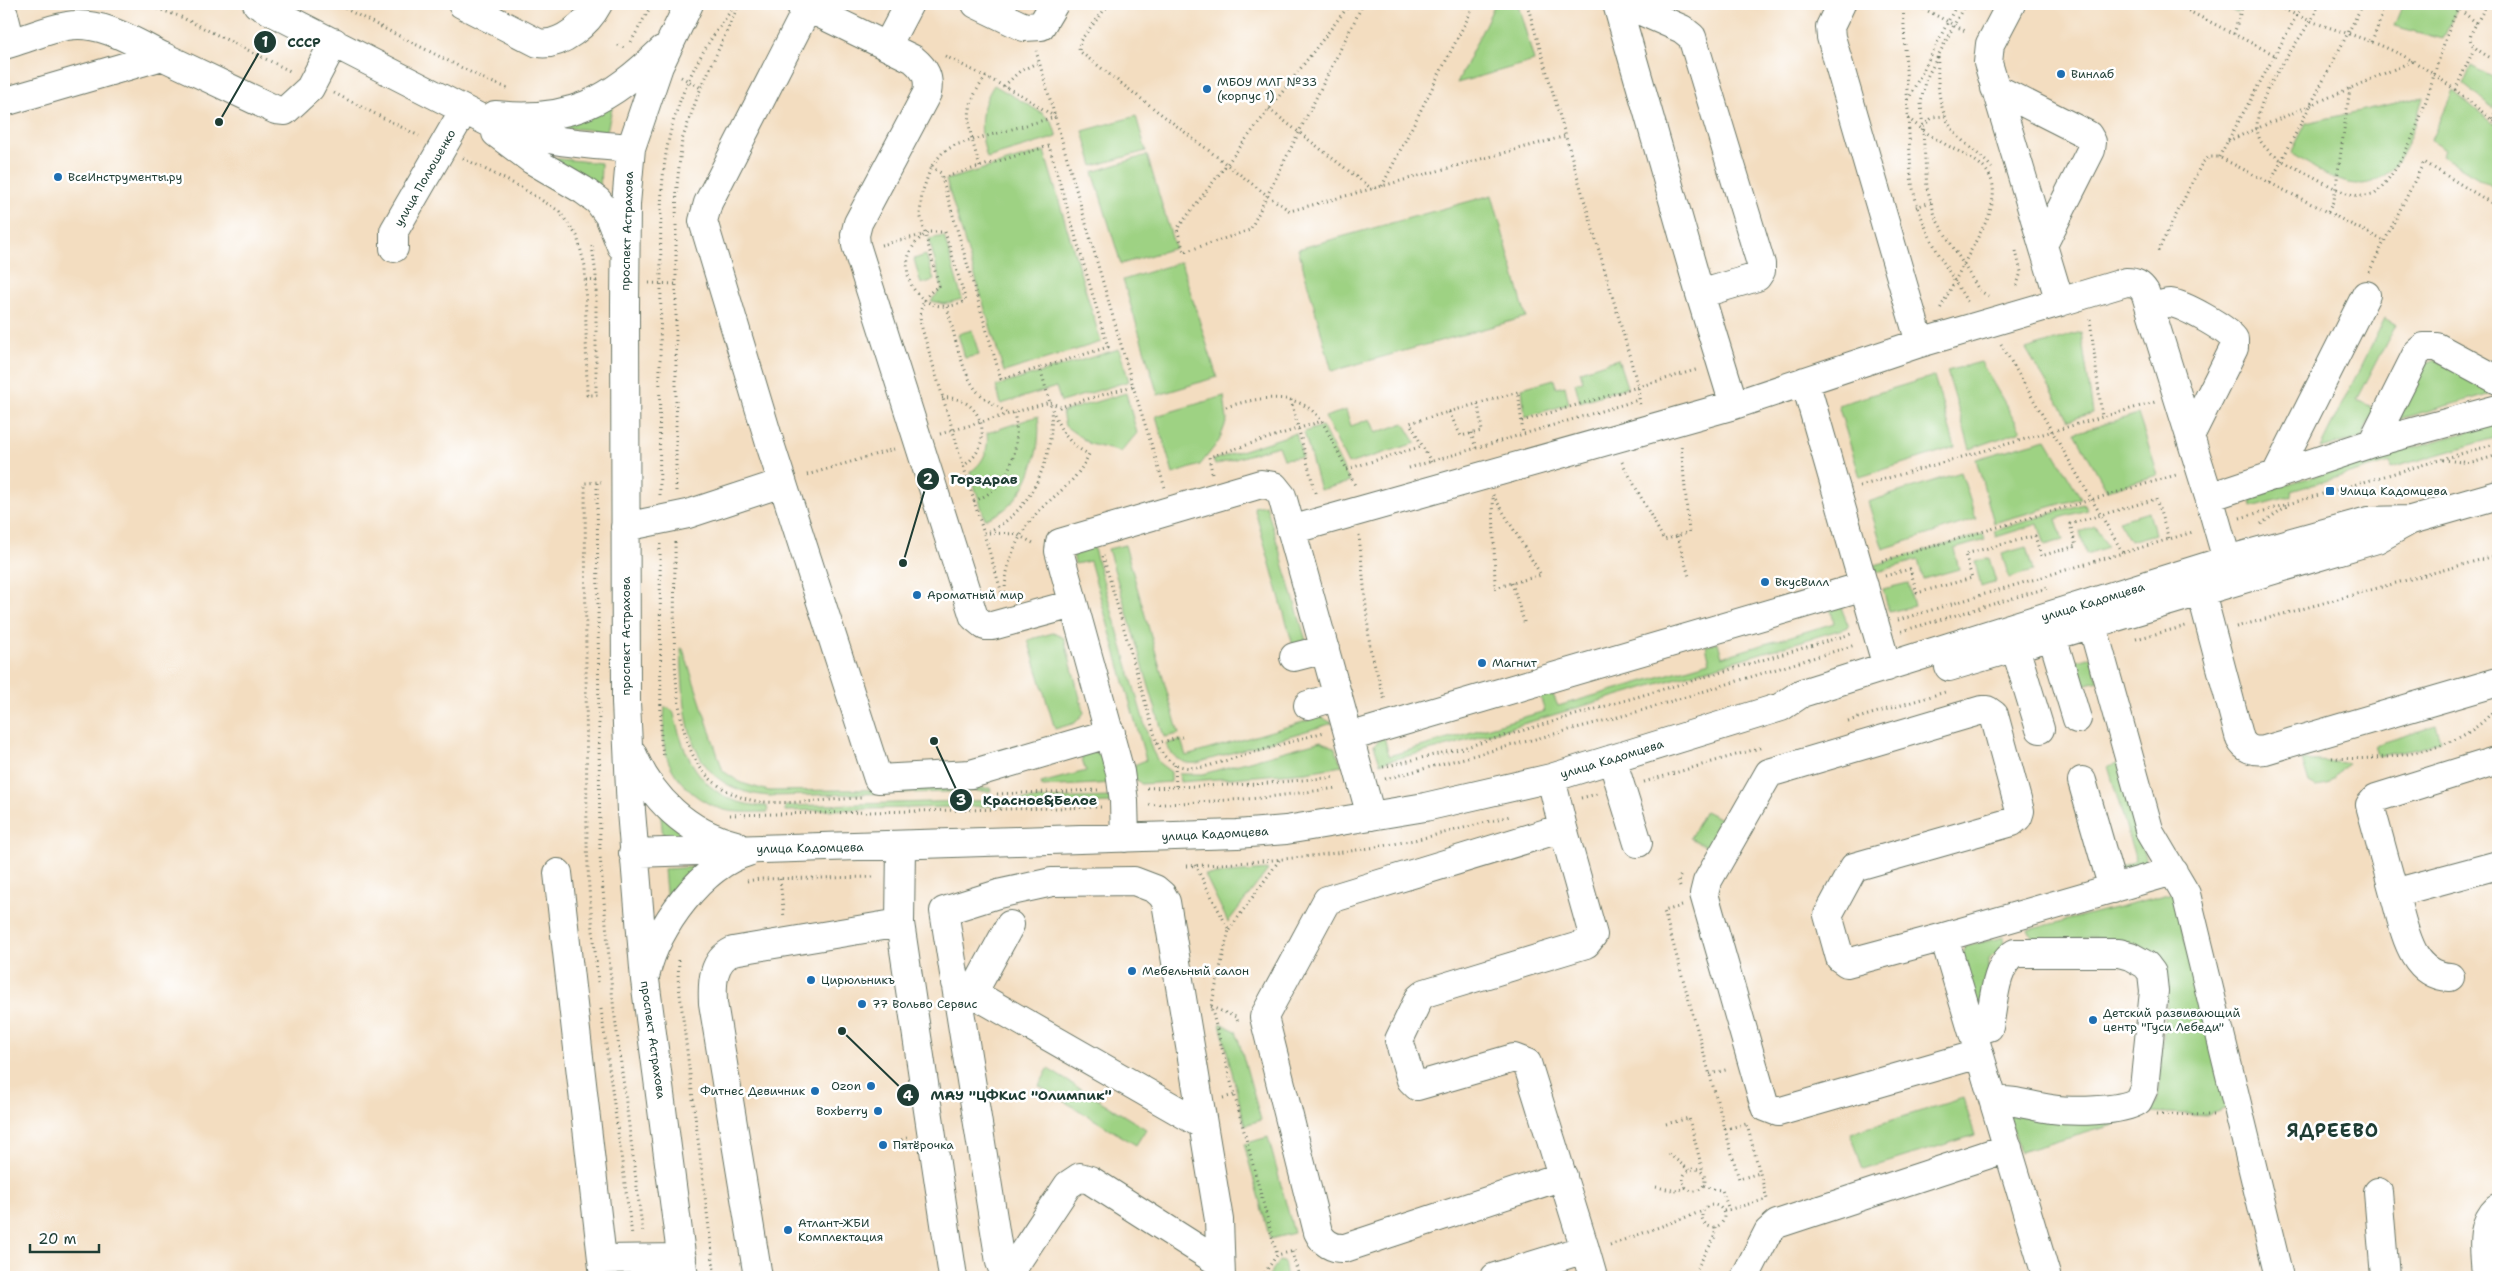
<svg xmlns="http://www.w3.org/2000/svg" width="2502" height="1281" font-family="'Shantell Sans',sans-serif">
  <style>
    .green { fill: #9ed283; stroke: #5e885c }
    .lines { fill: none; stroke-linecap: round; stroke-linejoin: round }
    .minor-casing { stroke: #697565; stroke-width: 30 }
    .path { stroke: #697565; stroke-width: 3; stroke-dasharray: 1 4; stroke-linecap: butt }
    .minor { stroke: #fff; stroke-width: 28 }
    .poi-dot { fill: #1f6fb2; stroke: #fff; stroke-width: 2 }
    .labels { text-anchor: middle; stroke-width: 5; stroke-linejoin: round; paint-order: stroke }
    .poi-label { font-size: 12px; fill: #1f3d34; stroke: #fff; text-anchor: start }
    .street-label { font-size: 12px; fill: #1f3d34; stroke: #fff }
    .district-label { font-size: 18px; font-weight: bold; letter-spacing: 1px; fill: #1f3d34; stroke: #fff }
    .leader { fill: none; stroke: #1f3d34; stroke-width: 2 }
    .callout-dot { fill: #1f3d34; stroke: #fff; stroke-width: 2 }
    .mark-label { font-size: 15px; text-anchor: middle; font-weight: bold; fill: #fff }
    .callout-label { font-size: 14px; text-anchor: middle; font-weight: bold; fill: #1f3d34; stroke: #fff; stroke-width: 5; stroke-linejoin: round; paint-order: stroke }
  </style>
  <rect width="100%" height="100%" fill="#fff"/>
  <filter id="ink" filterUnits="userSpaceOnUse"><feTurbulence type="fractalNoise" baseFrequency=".02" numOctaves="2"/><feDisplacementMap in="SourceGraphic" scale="10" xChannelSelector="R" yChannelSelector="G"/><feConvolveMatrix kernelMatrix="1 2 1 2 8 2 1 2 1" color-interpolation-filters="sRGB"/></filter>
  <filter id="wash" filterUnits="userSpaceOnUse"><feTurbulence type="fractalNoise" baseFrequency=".0096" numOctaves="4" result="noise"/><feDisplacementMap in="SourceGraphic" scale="20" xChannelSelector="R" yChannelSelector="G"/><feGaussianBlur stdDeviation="1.12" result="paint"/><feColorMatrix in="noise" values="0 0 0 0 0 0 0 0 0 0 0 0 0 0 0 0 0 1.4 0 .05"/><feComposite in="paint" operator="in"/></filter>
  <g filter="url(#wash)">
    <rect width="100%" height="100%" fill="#f3ddc0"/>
    <path class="green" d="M1495 4H1518L1534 61 1457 83Z
      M2219 4H2240L2237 13Z
      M2403 4H2459L2443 39 2394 26Z
      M2471 66 2498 80V97L2493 108 2463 84Z
      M994 85 1042 113 1052 122 1057 137 987 158C979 130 978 110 994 85Z
      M2453 91 2494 124 2498 118V184L2495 188 2442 156 2445 149 2431 140Z
      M2423 97C2412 134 2396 196 2345 182 2325 177 2308 163 2291 153L2306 123Z
      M613 104 607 131 552 127Z
      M1136 116 1146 151 1093 166 1083 131Z
      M1044 151 1101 342 1004 372 946 180Z
      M1147 155 1175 248 1121 264 1093 172Z
      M540 157 601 163 600 193Z
      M1492 195 1526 317 1332 371 1298 249Z
      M944 236 962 299 944 304 931 301 942 288 929 239Z
      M926 255 934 280 921 284 914 259Z
      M1181 262 1217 377 1158 395 1123 280Z
      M2385 318 2396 324 2357 400 2370 406 2373 412 2361 438 2320 448Z
      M972 330 979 355 965 358 958 334Z
      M2081 332 2093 413 2069 420 2026 349Z
      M1119 349 1129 381 1061 402 1056 387 1001 404 996 386Z
      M1618 359 1627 387 1580 402 1575 383 1583 381 1580 371Z
      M2436 360 2493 391 2492 393 2399 419 2426 364Z
      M1981 362 2021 431 1970 449 1947 371Z
      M1934 376 1955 447 1860 477 1838 405Z
      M1554 379 1556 388 1565 386 1569 404 1525 417 1522 388Z
      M1126 393 1137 433 1121 452 1090 444 1065 426 1062 412Z
      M1224 396 1227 420 1219 441 1200 465 1173 474 1156 416Z
      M1346 410 1351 426 1370 419 1376 433 1404 423 1416 443 1348 464 1325 417Z
      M2138 414 2158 475 2107 490 2075 433Z
      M1038 416C1043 452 1025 509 985 519L970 472C984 463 989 449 987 433Z
      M2498 423V437L2391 468 2390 462 2291 491 2292 496 2252 507 2249 495Z
      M1322 426 1350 482 1320 490 1304 432Z
      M1296 433 1302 457 1283 459 1278 446 1215 465 1213 460Z
      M2046 439 2081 498 1994 523 1976 459Z
      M1961 472 1976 519 1883 549 1868 502Z
      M2083 504 2087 510 2056 519 2063 540 2045 545 2038 524 1996 537 1994 531Z
      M1266 505 1307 644 1294 649 1254 507Z
      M2149 512 2155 534 2130 541 2118 521Z
      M2095 526 2108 547 2086 554 2080 532Z
      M1983 534 1985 540 1954 549 1959 569 1923 579 1918 560 1877 572 1875 565Z
      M1092 542 1152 750 1159 763 1171 772V782L1141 784 1135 778 1134 765 1146 760 1090 561 1075 564 1073 553Z
      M1125 545 1179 734 1164 737 1108 549Z
      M2026 547 2033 571 2009 578 2002 554Z
      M1989 558 1996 582 1981 587 1975 562Z
      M1908 583 1914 606 1889 612 1883 589Z
      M1840 605 1849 627 1452 745 1380 763 1374 745 1384 736 1389 756 1545 711 1539 693 1551 690 1558 706 1710 662 1706 646 1718 642 1722 657 1834 623 1830 606Z
      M1053 633 1064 638 1084 713 1075 723 1055 729 1028 640Z
      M681 648 683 649 723 771 741 783 769 791 990 788 991 791 770 796C684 790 684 715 681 648Z
      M2091 657 2098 681 2084 685 2077 661Z
      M665 707 672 710 674 714C685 764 709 806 767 806L768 812C755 812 742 813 729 811 700 805 671 780 665 750 662 736 664 720 665 707Z
      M1320 717 1333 723 1197 763C1182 765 1172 757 1166 744L1181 740 1186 756Z
      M2436 726 2441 741 2418 749 2378 756 2375 745Z
      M1321 741 1335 748 1342 766 1306 772 1180 782 1179 774H1203Z
      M1095 752 1104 757 1113 783 1042 787 1041 783 1086 771 1080 753Z
      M2302 760 2348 763 2328 785 2316 787 2309 783Z
      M2118 763 2147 864 2145 867 2118 876 2116 868 2136 861 2108 766Z
      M1113 797V803L785 811V806Z
      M660 809 700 835 663 837Z
      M1705 811 1723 820 1708 847 1690 838Z
      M712 866 668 915 664 869Z
      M1268 870 1228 922 1205 875Z
      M2173 893 2227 1108 2208 1115 2149 1112 2157 1102 2168 988C2163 925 2086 939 2041 940L2033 938 2028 930Z
      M2004 937C2007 952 1999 951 1989 959V995L1978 1011 1962 958 1966 946Z
      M1220 1023 1236 1031 1261 1120 1245 1125Z
      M1048 1069 1146 1129 1136 1145 1039 1086Z
      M1963 1098 1975 1135 1863 1170 1851 1133Z
      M2007 1110 2056 1122 2134 1119 2020 1152Z
      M1268 1137 1294 1233 1270 1239 1244 1144Z
      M1279 1261 1284 1262 1287 1277H1268Z"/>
  </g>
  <g filter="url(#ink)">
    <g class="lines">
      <g class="minor-casing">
        <path id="minor" d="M257 4 488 122C537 141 580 144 631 148
          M462 4 538 43C561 47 588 23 598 4
          M800 4 913 59C925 69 930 77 927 93L858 223 855 235 856 245 974 617 985 626H992L1073 604
          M976 4 1024 27 1041 26 1054 4
          M1617 4 1700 294
          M2011 4 1990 44 1988 63 2060 302 2126 282C2135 282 2140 284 2145 292L2209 497
          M808 7 708 203 703 221 771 447 878 779 971 774 1111 733
          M4 15 11 43 4 45
          M11 43C29 38 48 29 67 26 100 20 134 42 162 56
          M887 46 909 4
          M1995 88 2088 135 2092 142 2091 150 2043 245
          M4 102 162 56 276 110 285 111 310 88 334 42
          M495 115C571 123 609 101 662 50
          M496 133 532 160 583 190 598 201 609 216 621 246
          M394 248V231L464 110
          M2151 308C2156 307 2163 303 2170 303 2183 304 2226 328 2234 339V348L2190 436
          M1920 343 2060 302
          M1805 381 1887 667
          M1734 405 1920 343 1831 37 1830 27 1841 4
          M2372 443 2417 353 2424 347H2437L2498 380
          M2275 476 2366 295
          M625 527 688 514 782 483
          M1291 530 1734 405 1700 294 1757 277 1761 271V264L1692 37 1682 29 1625 4
          M2227 560 2209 497 2372 443 2498 409
          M2201 592 2240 739C2245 749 2254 752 2265 750L2498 682
          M2092 624 2150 833 2186 894 2279 1277
          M2052 636 2077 719
          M2015 647 2040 729
          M1294 657 1325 649
          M1949 667 2377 539 2411 520 2498 495
          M1308 705 1338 696
          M1349 737 1864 586
          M632 753C651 798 687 833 736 845
          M1612 759 1638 843
          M2498 760 2376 798 2370 805 2394 893 2498 865
          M1551 778 1563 828 1593 935 1586 944 1425 993 1419 998 1399 1040 1411 1080 1417 1086 1514 1058 1527 1063 1585 1249
          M2082 781 2113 889
          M1563 828 1327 900 1264 1017 1318 1232C1323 1243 1333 1249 1345 1248L1563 1176
          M1125 838 1124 801 1120 772 1059 551 1060 543 1261 484 1274 486 1282 496 1371 816
          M901 845 900 923 953 1277
          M633 853 1237 834 1286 830 1425 807 1551 778 1781 707 1802 693 2227 560 2368 521 2411 520
          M558 873 602 1259
          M2394 893C2404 925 2409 975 2450 977
          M1944 937 2173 871
          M646 973C656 928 702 865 748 852
          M955 983 1203 1125
          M973 993 1010 925
          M1973 1032 1989 1027C1994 1004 1994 966 2015 953H2119L2130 956 2146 965 2152 973 2154 991 2144 1088 2138 1101C2121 1112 2071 1112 2051 1109 2032 1107 2013 1098 1994 1102
          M1979 1054 1778 1112 1765 1107 1704 894 1707 882 1769 773 1982 710H1987L1994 715 2020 811 2018 817 2012 822 1854 867 1828 915 1840 958 1847 963 1944 937 2046 1275
          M2378 1192 2385 1277
          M604 1277 602 1259 682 1258
          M684 1277 645 980 631 811 626 702 625 306 626 204 631 148 659 66 689 4
          M758 1277 713 1003C712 983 712 961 733 951L900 923
          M1006 1277 1000 1262 944 911 998 894 1052 882 1134 881 1155 889 1162 895 1166 902 1219 1220 1221 1277
          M1007 1277 1068 1185 1080 1177 1090 1180 1220 1263
          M1495 1277 1585 1249 1593 1277
          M1745 1277 1768 1232 1777 1224 2008 1148
          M2486 1277C2485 1252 2478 1226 2498 1208"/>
      </g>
      <path class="path" d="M143 4 179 16 290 71
        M336 4 486 80 510 89
        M1109 4 1080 41 1079 51 1268 196 1290 211 1566 136
        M1350 4 1177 229 1184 252 1250 230 1363 4
        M1527 4 1624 336 1638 387 1640 407
        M1903 4 1911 177C1918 225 1943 262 1968 303
        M1915 4 1967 32
        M1965 4 1925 81 1921 103 1927 188 1936 219 1979 290 1988 296
        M2175 4 2275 55
        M2275 4C2309 25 2352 32 2389 49 2430 67 2463 96 2498 125
        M2320 4C2307 35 2235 112 2264 146 2275 159 2293 166 2308 174 2329 184 2352 202 2375 194 2425 145 2430 65 2460 4
        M2452 4 2477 23
        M2487 4C2468 41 2458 40 2498 62
        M2234 34 2243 4
        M631 42 652 4
        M2372 42 2386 4
        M618 45 626 49
        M945 56 1023 96 1055 117
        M1938 57C1937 89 1938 119 1964 142 1974 151 1984 158 1992 168
        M681 77 701 88
        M1004 86 1020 71 1039 62
        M2455 90 2474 49
        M334 93 419 136
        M1908 100 1957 4
        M1269 109 1372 189
        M1908 118C1919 127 1930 136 1943 143 1979 163 2005 169 1988 218L1939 311
        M2492 119 2498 107
        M1923 126 1933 117 1945 116
        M2228 141 2413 61
        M2219 157 2303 4
        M463 158 520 187 559 211 577 236 585 266 587 395H600
        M931 167 941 173 942 178
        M980 167C969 130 960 109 986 77
        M2270 183 2363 4
        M1382 186 1475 4
        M1916 207 1931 202
        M2328 212 2334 200 2350 88
        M676 218 677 185 682 140 698 95 739 4
        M930 232H945L966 301C912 326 885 253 930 232Z
        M881 245 923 235
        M592 246 596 275V395
        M2016 251 2021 272 2016 288
        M2158 251 2202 163 2209 157H2219L2384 241
        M2369 272 2424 162 2498 207
        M586 280 598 281
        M649 283 676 284
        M947 307C954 332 961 372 977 391 986 401 999 407 1009 414
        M2090 319 2102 417
        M2001 344 2123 553
        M1133 386 1165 488
        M942 398C983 394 997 445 963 466
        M1291 400 1316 496
        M1226 407C1259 397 1298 389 1322 421
        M1449 412 1461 436 1482 431 1478 404
        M1522 421 1699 369
        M1471 433 1476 448
        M940 434 1050 402 1060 407 1133 386 1036 51
        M2443 460 2472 463 2498 455
        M1431 462 1410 423 1518 392 1523 434
        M1622 462 1664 540 1689 532 1681 445
        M1409 468 1638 400
        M1347 469 1423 446
        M1212 473 1209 457 1322 421 1355 485
        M807 475 894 449
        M597 483 600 856 613 1002 643 1234
        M1860 486 2155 402
        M676 491V225
        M660 495C659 427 660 359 661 290 661 232 657 169 676 113 689 71 710 38 736 4
        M1493 495 1541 575 1495 588Z
        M974 501C1010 488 1022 447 1014 413
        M2240 518 2498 443
        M2261 524 2288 505
        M984 533C1030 517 1055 457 1051 410
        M989 533 1016 534 1035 544
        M1359 535 1370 648 1385 701
        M1677 536 1689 576
        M675 542C676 602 665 722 702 770 712 783 731 795 747 799 774 807 831 799 861 798
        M660 544 661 743 664 757
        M1103 556 1157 743C1166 765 1181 770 1204 767L1324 732
        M1882 561 2176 475
        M1885 576 1910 569 1917 593 1972 578 1965 554 2035 536 2041 556 2076 546 2070 524 2156 499 2169 539
        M1512 583 1525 625
        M1003 597 921 325C918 309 924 295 939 286L920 214 922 193 931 167 943 152 955 145 1055 117
        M1005 597C1004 561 1020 528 1046 504 1064 488 1079 477 1089 454 1055 440 1050 400 1040 368L1108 347 1049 146 942 178 1001 379 1040 368
        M1898 620 2193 532
        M2236 627 2498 555
        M1902 631 2047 588
        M2136 639 2186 626
        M1848 721 1945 692
        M1157 743 1182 737
        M2332 758C2383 761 2458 754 2493 711
        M1175 765 1176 788
        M1383 767 1463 748 1851 634
        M1385 779 1633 713 1855 645
        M1644 782 1763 747
        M1147 788 1257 784 1336 777
        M997 794 1099 790
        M1581 798 1597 794
        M1149 805 1261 798 1337 788
        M730 815 1101 807
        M1195 865 1229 930 1211 1007 1277 1255
        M1187 866C1263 862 1340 855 1414 840 1446 833 1478 824 1510 816
        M780 879 784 918
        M747 881 760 879 876 877
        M1680 886 1678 880 1682 873
        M1682 906 1664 911 1739 1179 1760 1173
        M1229 930 1280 859
        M679 960 678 978 715 1277
        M598 982 589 889 587 844 585 483 601 482
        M1211 1007 1236 1017 1238 1022
        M601 1009 632 1235
        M1710 1074 1729 1069
        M1223 1098 1234 1095
        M2157 1114 2213 1115
        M1666 1124 1689 1118 1703 1172
        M1725 1129 1746 1124
        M892 1143 907 1138
        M1669 1154 1689 1170
        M1683 1180a11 11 0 1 1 22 0a11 11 0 1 1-22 0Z
        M1704 1185 1712 1189 1722 1190 1729 1210
        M1656 1187 1677 1191 1686 1187
        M1702 1216a11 11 0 1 1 22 0a11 11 0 1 1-22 0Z
        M1724 1211 1767 1199 1747 1125
        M1610 1245 1703 1211
        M1292 1252 1299 1277
        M1262 1277 1277 1255 1299 1250
        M1692 1277 1715 1237V1227"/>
      <use href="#minor" class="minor"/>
    </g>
  </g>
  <g class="poi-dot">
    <circle cx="2061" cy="74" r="5"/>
    <circle cx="1207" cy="89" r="5"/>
    <circle cx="58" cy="177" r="5"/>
    <rect x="2325" y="486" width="10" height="10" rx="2.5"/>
    <circle cx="1765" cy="582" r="5"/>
    <circle cx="917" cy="595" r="5"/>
    <circle cx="1482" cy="663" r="5"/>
    <circle cx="1132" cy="971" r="5"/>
    <circle cx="811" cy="980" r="5"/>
    <circle cx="862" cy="1004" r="5"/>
    <circle cx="2093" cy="1020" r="5"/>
    <circle cx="871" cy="1086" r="5"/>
    <circle cx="815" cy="1091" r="5"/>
    <circle cx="878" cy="1111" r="5"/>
    <circle cx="883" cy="1145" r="5"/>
    <circle cx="788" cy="1230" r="5"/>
  </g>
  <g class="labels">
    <g class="poi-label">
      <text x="2071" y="78">Винлаб</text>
      <text x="1217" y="86">МБОУ МЛГ №33<tspan x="1217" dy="14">(корпус 1)</tspan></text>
      <text x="68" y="181">ВсеИнструменты.ру</text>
      <text x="2340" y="495">Улица Кадомцева</text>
      <text x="1775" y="586">ВкусВилл</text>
      <text x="927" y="599">Ароматный мир</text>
      <text x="1492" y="667">Магнит</text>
      <text x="1142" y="975">Мебельный салон</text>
      <text x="821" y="984">Цирюльникъ</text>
      <text x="872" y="1008">77 Вольво Сервис</text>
      <text x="2103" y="1017">Детский развивающий<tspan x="2103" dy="14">центр "Гуси Лебеди"</tspan></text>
      <text x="861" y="1090" text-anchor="end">Ozon</text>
      <text x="805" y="1095" text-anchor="end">Фитнес Девичник</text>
      <text x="868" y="1115" text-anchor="end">Boxberry</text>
      <text x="893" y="1149">Пятёрочка</text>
      <text x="798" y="1227">Атлант-ЖБИ<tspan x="798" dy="14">Комплектация</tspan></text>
    </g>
    <g class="street-label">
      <text transform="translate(425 178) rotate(-60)" y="4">улица Полюшенко</text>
      <text transform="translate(627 231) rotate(-88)" y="4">проспект Астрахова</text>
      <text transform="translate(2093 602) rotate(-17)" y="4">улица Кадомцева</text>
      <text transform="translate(626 636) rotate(-90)" y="4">проспект Астрахова</text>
      <text transform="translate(1612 759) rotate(-17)" y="4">улица Кадомцева</text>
      <text transform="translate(1215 834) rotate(-3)" y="4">улица Кадомцева</text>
      <text transform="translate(810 848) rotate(-1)" y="4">улица Кадомцева</text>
      <text transform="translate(653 1040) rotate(82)" y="4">проспект Астрахова</text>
    </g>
    <g class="district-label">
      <text x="2333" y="1137">ЯДРЕЕВО</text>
    </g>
  </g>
  <path class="leader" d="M219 122L265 42M903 563L928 479M934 741L961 800M842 1031L908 1095"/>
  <g class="callout-dot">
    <circle cx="219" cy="122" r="5"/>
    <circle cx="903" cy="563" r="5"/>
    <circle cx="934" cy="741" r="5"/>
    <circle cx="842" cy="1031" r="5"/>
    <circle cx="265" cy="42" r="12"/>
    <circle cx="928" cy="479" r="12"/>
    <circle cx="961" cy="800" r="12"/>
    <circle cx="908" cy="1095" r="12"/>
  </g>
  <g class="mark-label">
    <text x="265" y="47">1</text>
    <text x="928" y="484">2</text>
    <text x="961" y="805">3</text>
    <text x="908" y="1101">4</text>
  </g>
  <g class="callout-label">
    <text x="304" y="47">СССР</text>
    <text x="984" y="484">Горздрав</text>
    <text x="1040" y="805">Красное&amp;Белое</text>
    <text x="1021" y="1100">МАУ "ЦФКиС "Олимпик"</text>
  </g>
  <rect width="2502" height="1281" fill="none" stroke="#fff" stroke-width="20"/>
  <path d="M30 1244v8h69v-8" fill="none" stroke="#1f3d34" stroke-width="2.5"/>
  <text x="38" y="1244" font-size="15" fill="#1f3d34" stroke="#ffffff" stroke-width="4" paint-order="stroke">20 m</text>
</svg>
